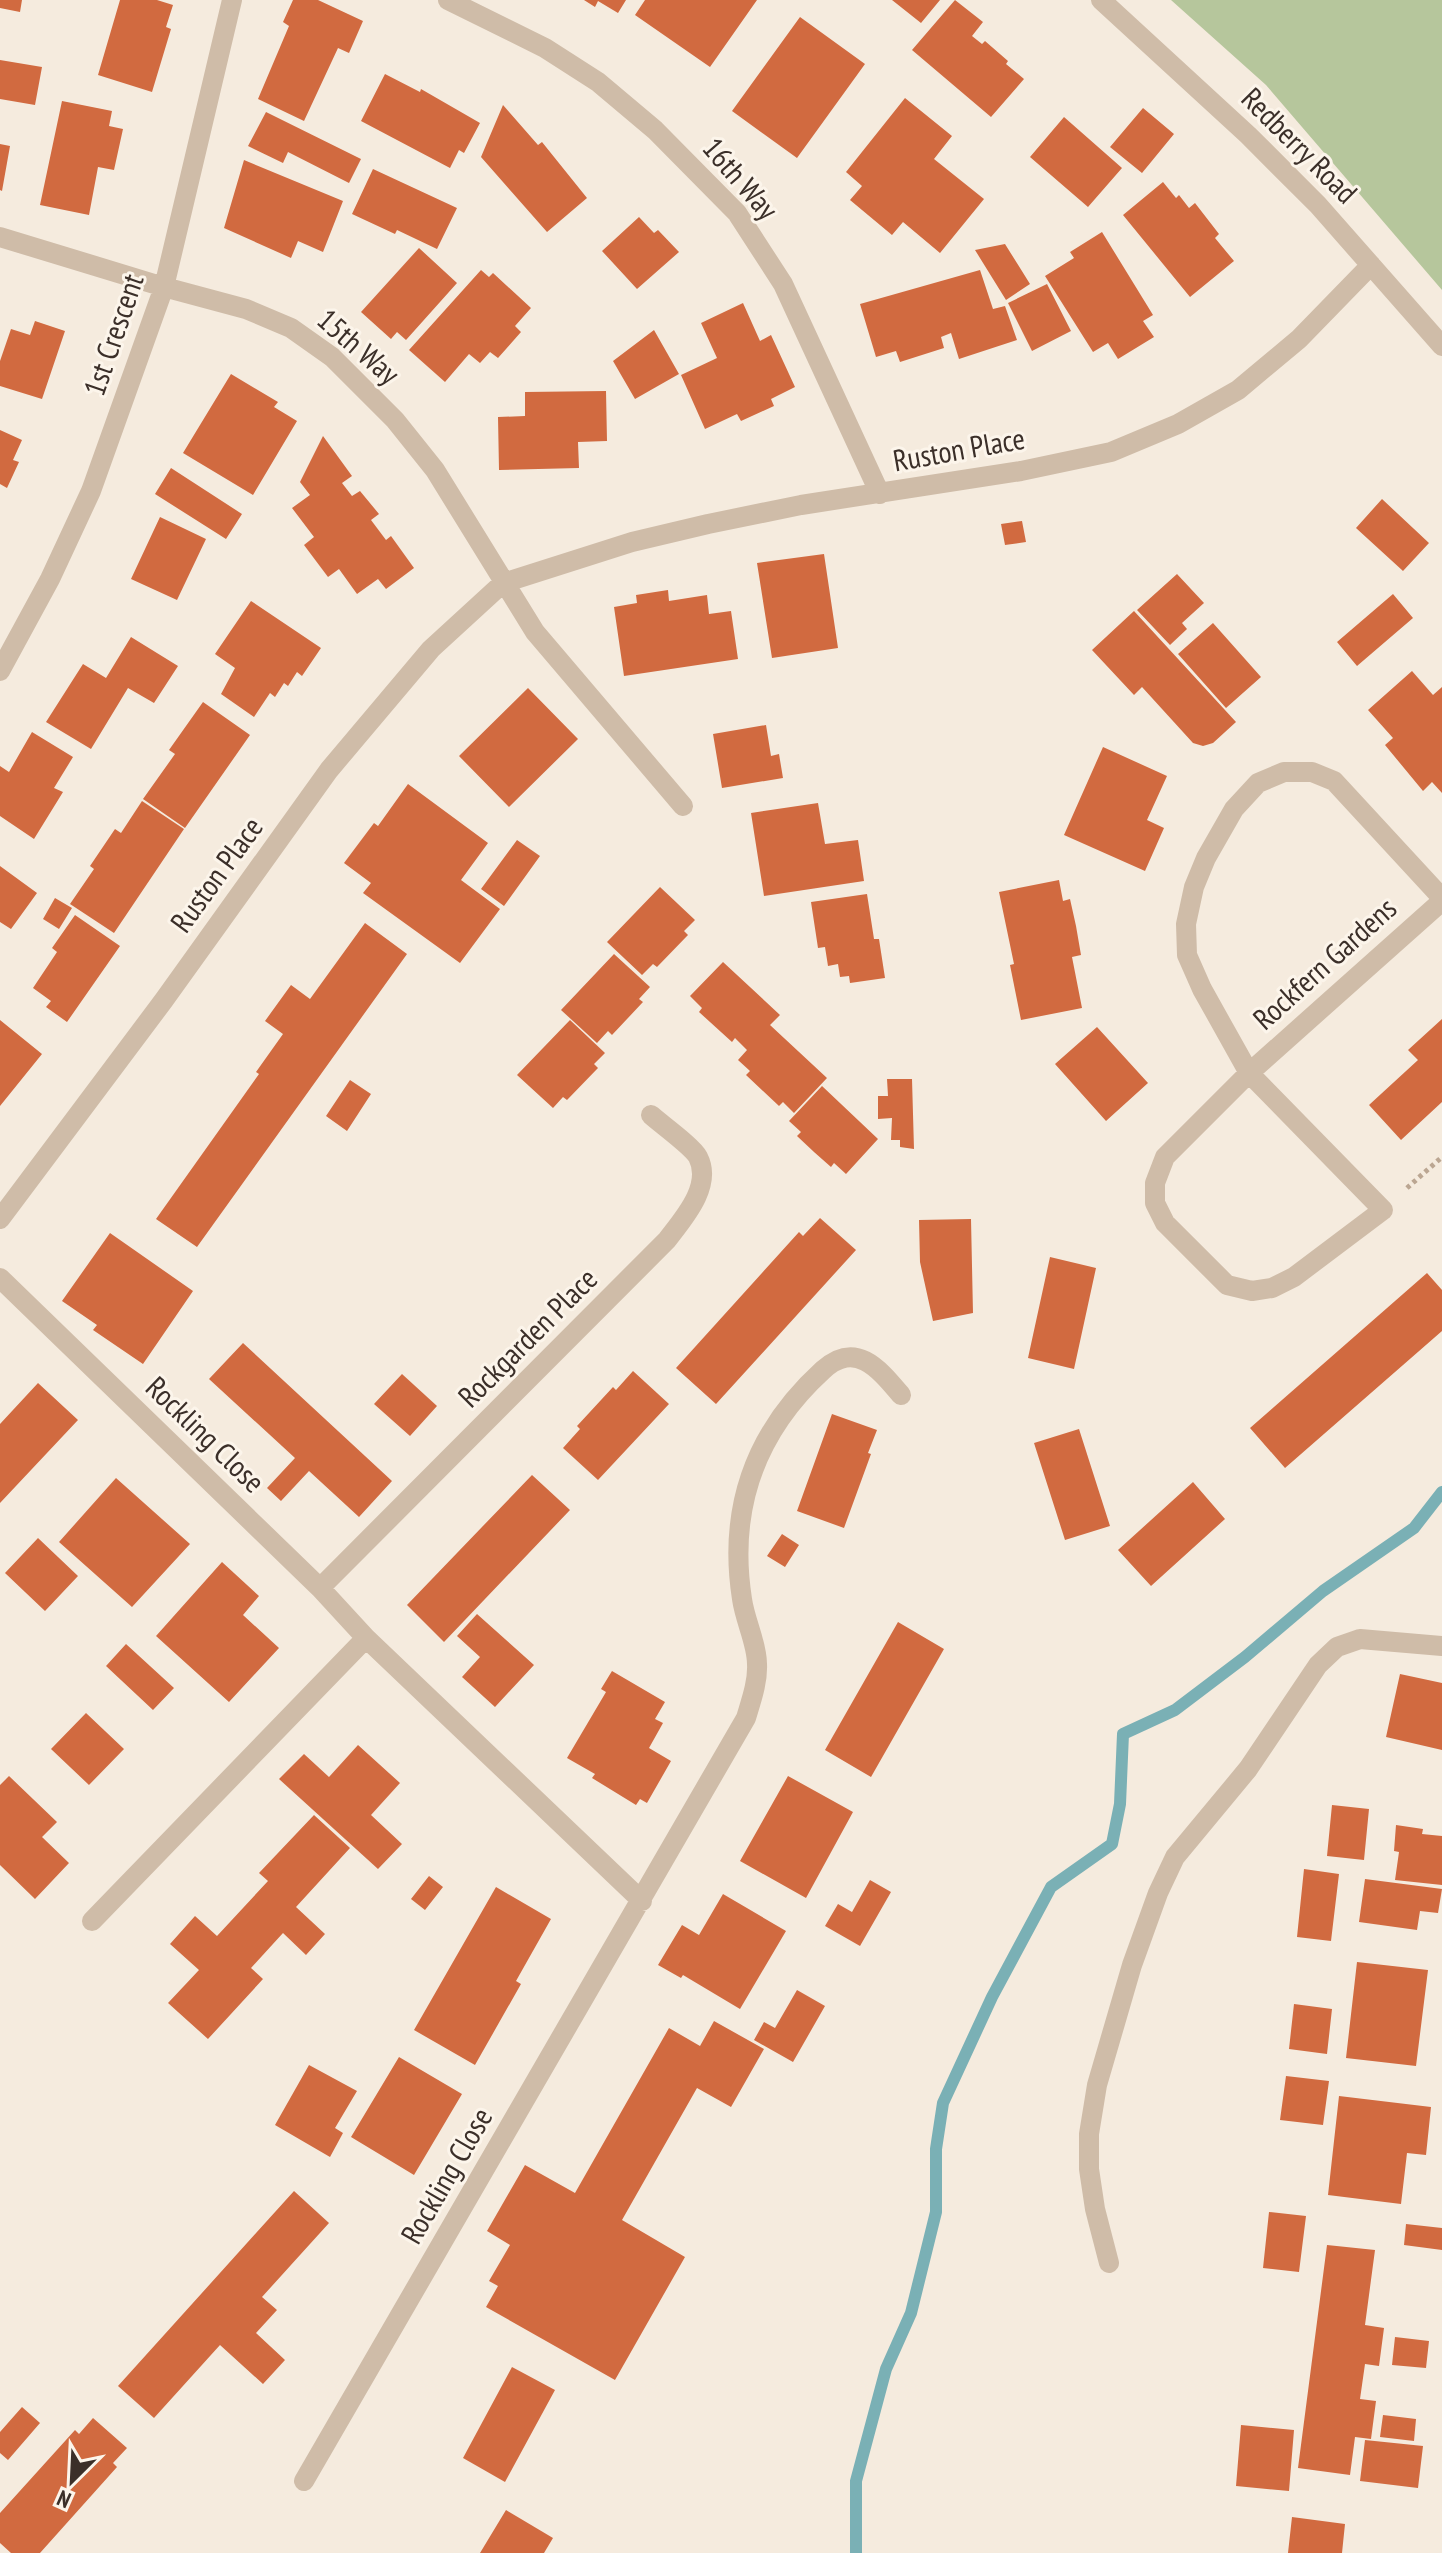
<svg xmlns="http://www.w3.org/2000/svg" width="1442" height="2553" font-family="'PT Sans Narrow',sans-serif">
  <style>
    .green { fill: #b6c69c }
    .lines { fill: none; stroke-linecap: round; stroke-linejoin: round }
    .stream { stroke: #7ab0b5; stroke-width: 12 }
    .building { fill: #d16a40 }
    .path { stroke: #bba692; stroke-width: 5; stroke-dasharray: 4 4; stroke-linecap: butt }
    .street { stroke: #cfbca8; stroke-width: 20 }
    .labels { text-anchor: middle; stroke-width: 6; stroke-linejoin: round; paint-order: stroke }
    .street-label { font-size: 30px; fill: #3b2f29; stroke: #fcf5eb }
  </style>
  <rect width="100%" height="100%" fill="#f5ebde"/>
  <path class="green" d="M1171 0H1442V290L1266 85Z"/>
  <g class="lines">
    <path class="stream" d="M856 2553V2481L886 2369 911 2313 936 2212V2149L943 2103 992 1997 1051 1887 1112 1844 1120 1804 1123 1734 1175 1710 1245 1657 1323 1591 1414 1528 1442 1492"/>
  </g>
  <path class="building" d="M0 0H22L20 12 0 8Z
    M120 0H157L173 5 166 27 171 29 152 92 98 75Z
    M293 0H318L363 21 349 53 338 48 304 121 258 99 289 26 283 22Z
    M584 0H626L618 13 598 1 595 7Z
    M645 0H757L710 67 635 15Z
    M892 0H940L921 23Z
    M955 0 983 22 972 36 982 44 985 41 1008 61 1006 64 1024 79 991 117 912 50Z
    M800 17 865 64 797 158 732 111Z
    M0 60 42 67 35 105 0 99Z
    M385 74 420 92 421 89 480 123 464 153 459 150 450 168 361 121Z
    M905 98 952 136 934 159 984 199 940 253 903 222 892 235 850 200 862 186 846 172Z
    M62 101 112 111 109 126 123 129 114 170 98 167 89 215 40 205Z
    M503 105 538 145 542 142 587 198 547 232 481 157Z
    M1143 108 1174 134 1142 173 1110 147Z
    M266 112 361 159 349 183 288 152 283 163 248 146Z
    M1064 117 1122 168 1088 207 1030 157Z
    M0 144 10 146 2 191 0 190Z
    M244 160 343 201 323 252 298 241 291 258 224 228Z
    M373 169 457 208 437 249 397 230 395 234 352 214Z
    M1163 182 1176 198 1179 195 1189 208 1195 203 1219 234 1215 238 1234 261 1190 297 1123 215Z
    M639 217 654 233 658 230 679 252 637 289 602 251Z
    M1102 232 1153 315 1143 321 1154 337 1118 359 1108 343 1093 352 1045 276 1074 258 1070 252Z
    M1005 244 1030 284 1006 300 975 250Z
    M419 248 457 283 406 340 397 332 391 339 361 312Z
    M481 270 489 277 493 273 531 308 515 326 521 332 498 358 490 352 480 363 469 354 445 382 409 350Z
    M980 270 993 309 1005 306 1017 340 959 359 951 333 941 337 944 348 900 362 896 351 876 357 860 304Z
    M1047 284 1071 331 1032 351 1008 303Z
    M743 303 760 341 771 335 795 387 771 399 774 406 741 421 737 414 705 429 681 375 717 358 701 323Z
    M35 321 65 331 42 399 0 386V361L11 329 30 335Z
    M654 330 679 374 635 399 613 361Z
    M231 374 278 402 274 407 297 421 253 495 183 453Z
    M606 391 607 441 578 442 579 468 499 470 498 417 525 416V392Z
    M0 430 22 440 13 460 19 462 7 488 0 484Z
    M323 436 352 476 342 483 352 496 360 491 379 514 371 520 386 540 391 536 414 568 386 589 378 579 357 594 339 569 328 577 304 545 314 537 292 508 310 495 300 482Z
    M171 468 242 514 226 539 155 494Z
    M1382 499 1429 543 1403 571 1356 528Z
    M160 517 206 539 177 600 131 579Z
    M1022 521 1026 542 1005 545 1001 524Z
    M824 554 838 648 772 658 757 563Z
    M1177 574 1204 603 1182 623 1187 629 1170 645 1137 610Z
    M668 590 669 601 707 595 709 614 731 611 738 659 624 676 614 607 637 603 636 595Z
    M1393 594 1413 618 1357 666 1337 642Z
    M251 601 321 648 302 676 297 672 288 686 284 683 275 697 270 693 254 717 221 694 235 668 215 654Z
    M1134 611 1236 722 1213 743 1203 746 1193 743 1142 687 1134 695 1092 650Z
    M1213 623 1261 677 1226 708 1178 654Z
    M131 637 178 666 154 703 128 688 91 749 46 722 83 664 106 678Z
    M1412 671 1433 695 1442 687V793L1432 782 1423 791 1385 745 1393 738 1368 710Z
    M528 688 578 739 509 807 459 756Z
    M203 702 250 735 185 828 143 799 175 754 169 750Z
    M766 725 771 756 779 754 783 778 722 788 713 734Z
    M32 732 73 757 54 788 63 792 34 839 0 816V766L9 772Z
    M1103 747 1167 776 1147 820 1164 828 1145 871 1064 835Z
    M408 784 488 843 461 880 500 909 460 963 363 893 371 883 344 863 374 823 378 826Z
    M142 801 184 829 114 933 70 904 94 869 90 866 115 829 121 833Z
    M818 803 825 844 858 840 864 881 764 896 751 813Z
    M517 840 540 856 504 906 481 889Z
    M0 866 37 893 11 929 0 922Z
    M1059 880 1063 901 1070 899 1076 926 1081 955 1072 957 1082 1008 1021 1020 1010 965 1014 964 999 892Z
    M660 887 695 920 684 931 688 935 657 967 653 964 642 975 607 942Z
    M867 894 874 939H879L885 978 850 983 849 976 840 977 838 964 828 966 825 947 818 948 811 902Z
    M55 898 72 908 59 929 43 919Z
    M75 915 120 946 67 1022 46 1007 51 1001 33 988 57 952 52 948Z
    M365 923 407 954 197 1247 156 1219 259 1074 256 1072 283 1034 265 1021 291 985 310 999Z
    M614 954 650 987 639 999 643 1002 612 1035 608 1031 597 1043 561 1010Z
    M723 962 780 1015 770 1025 827 1078 794 1113 783 1102 779 1106 746 1075 750 1071 738 1060 747 1050 735 1038 732 1042 699 1012 702 1008 690 996Z
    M1442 1019V1102L1401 1140 1369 1105 1418 1060 1408 1050Z
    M0 1020 42 1054 0 1106Z
    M570 1020 605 1053 594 1064 598 1068 567 1100 563 1097 553 1108 517 1075Z
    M1097 1027 1148 1083 1106 1121 1055 1064Z
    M887 1079H912L914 1149 900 1147V1140H891L892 1118 878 1119V1096H888Z
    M350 1080 371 1094 347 1131 326 1116Z
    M822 1086 878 1139 846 1174 834 1163 831 1167 814 1152 797 1136 801 1132 789 1121Z
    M820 1218 856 1250 716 1404 676 1368 799 1232 803 1236Z
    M971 1219 973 1313 933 1321 920 1262 919 1220Z
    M110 1233 193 1291 143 1364 93 1330 97 1325 62 1301Z
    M1050 1257 1096 1268 1074 1369 1028 1358Z
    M1427 1273 1442 1290V1331L1285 1468 1250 1428Z
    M243 1343 392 1481 359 1517 309 1471 281 1501 267 1488 295 1458 209 1379Z
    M633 1371 669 1404 598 1480 563 1448 580 1429 577 1426 613 1387 616 1390Z
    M402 1374 437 1406 410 1436 374 1404Z
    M38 1383 78 1420 0 1503V1424Z
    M832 1414 877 1430 868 1453 871 1454 844 1528 797 1511Z
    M1079 1429 1110 1526 1065 1540 1034 1443Z
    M532 1475 570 1510 444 1642 407 1605Z
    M116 1478 190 1544 132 1607 59 1542Z
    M1193 1482 1225 1519 1151 1586 1118 1550Z
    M782 1534 799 1545 785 1567 767 1556Z
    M38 1538 78 1576 45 1611 5 1573Z
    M222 1562 259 1596 243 1615 279 1648 229 1702 156 1636Z
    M477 1614 534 1665 495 1707 462 1677 480 1657 457 1636Z
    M898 1622 944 1649 871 1777 825 1750Z
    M126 1644 174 1688 153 1710 106 1666Z
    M612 1671 665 1702 655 1719 663 1723 649 1748 671 1761 647 1803 640 1799 636 1805 592 1778 595 1774 567 1758 606 1692 601 1689Z
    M1400 1674 1442 1683V1750L1386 1737Z
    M86 1713 124 1749 89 1785 51 1749Z
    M358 1745 400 1783 371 1815 402 1844 378 1869 279 1779 304 1754 329 1777Z
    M9 1776 57 1822 42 1837 69 1863 35 1899 0 1865V1785Z
    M788 1776 853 1812 806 1898 740 1861Z
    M1332 1805 1369 1809 1364 1860 1327 1856Z
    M314 1815 350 1848 296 1907 325 1934 306 1955 283 1933 251 1968 263 1979 208 2039 168 2003 199 1970 170 1944 195 1916 217 1936 268 1881 259 1873Z
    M1396 1825 1423 1829 1422 1834 1442 1836V1885L1395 1880 1399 1852 1394 1851Z
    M1304 1869 1339 1874 1331 1941 1297 1937Z
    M429 1876 443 1887 425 1910 411 1899Z
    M1365 1879 1442 1889 1438 1913 1420 1911 1417 1930 1359 1922Z
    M870 1880 891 1892 860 1946 825 1926 838 1904 852 1912Z
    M496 1887 551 1919 516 1981 521 1984 475 2065 414 2030Z
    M723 1894 786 1931 740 2009 683 1975 681 1978 658 1965 682 1925 699 1935Z
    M1357 1962 1428 1970 1416 2066 1346 2058Z
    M797 1990 825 2006 793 2062 754 2040 764 2022 775 2028Z
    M1294 2004 1332 2009 1327 2054 1289 2049Z
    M714 2021 764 2049 731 2107 697 2088 622 2220 685 2257 615 2380 486 2307 498 2286 489 2281 510 2245 487 2231 525 2165 575 2193 669 2028 700 2046Z
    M399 2057 462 2094 414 2175 351 2137Z
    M309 2065 357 2091 335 2128 343 2133 330 2157 275 2125Z
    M1286 2076 1329 2081 1323 2125 1280 2120Z
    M1339 2096 1431 2107 1426 2155 1407 2153 1401 2204 1328 2195Z
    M294 2191 329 2223 262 2297 277 2310 256 2333 285 2360 263 2384 220 2345 154 2418 118 2386Z
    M1269 2212 1306 2216 1299 2272 1263 2268Z
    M1406 2224 1442 2228V2250L1404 2245Z
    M1327 2245 1375 2250 1365 2325 1384 2328 1379 2366 1365 2364 1360 2399 1376 2401 1371 2439 1355 2437 1350 2475 1298 2468Z
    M1395 2337 1429 2341 1426 2368 1392 2365Z
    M512 2367 555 2390 505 2482 463 2458Z
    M22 2407 40 2423 8 2460 0 2453V2432Z
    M1383 2415 1416 2419 1414 2441 1380 2437Z
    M93 2418 127 2448 113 2463 117 2467 40 2553H11L0 2543V2513L75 2430 79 2434Z
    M1241 2425 1294 2430 1289 2491 1236 2486Z
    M1365 2440 1423 2446 1418 2488 1360 2481Z
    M506 2510 553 2538 544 2553H480Z
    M1292 2517 1345 2524 1342 2553H1288Z"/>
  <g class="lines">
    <path class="path" d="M1407 1188 1442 1157"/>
    <path class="street" d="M448 0 545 48 598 82 655 130 737 213 783 284 880 494
      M1101 0 1248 135 1318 205 1442 346
      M0 237 164 287 246 309 291 328 332 357 395 420 435 470 535 632 683 806
      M0 671 50 579 91 491 164 287 232 0
      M1442 898 1334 781 1312 772H1284L1258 783 1234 809 1206 858 1194 887 1186 924 1187 955 1202 989 1249 1073 1383 1210 1294 1277 1272 1288 1252 1291 1227 1285 1165 1223 1155 1203V1183L1165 1157 1249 1073 1442 901
      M0 1219 164 1000 329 770 431 649 503 583 632 542 708 524 801 505 1021 471 1111 452 1178 424 1238 390 1299 339 1371 265
      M0 1278 320 1588 366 1638 642 1901
      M320 1588 667 1240C683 1219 713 1186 698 1157 693 1147 661 1124 651 1115
      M92 1921 366 1638
      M1109 2263 1095 2209 1089 2169V2134L1097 2085 1132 1965 1158 1893 1175 1857 1248 1769 1318 1665 1337 1647 1360 1639 1442 1646
      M304 2481 746 1718C751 1701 758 1682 757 1664 757 1643 745 1621 742 1599 728 1509 755 1432 823 1370 856 1340 879 1369 901 1395"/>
  </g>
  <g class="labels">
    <g class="street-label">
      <text transform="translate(1299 146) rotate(45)" y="10">Redberry Road</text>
      <text transform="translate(740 179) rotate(49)" y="10">16th Way</text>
      <text transform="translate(114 335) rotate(-71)" y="10">1st Crescent</text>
      <text transform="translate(358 347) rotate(41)" y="10">15th Way</text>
      <text transform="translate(959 450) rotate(-10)" y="10">Ruston Place</text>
      <text transform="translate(217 875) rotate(-54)" y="10">Ruston Place</text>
      <text transform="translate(1325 964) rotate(-42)" y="10">Rockfern Gardens</text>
      <text transform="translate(528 1338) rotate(-45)" y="10">Rockgarden Place</text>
      <text transform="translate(205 1435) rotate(44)" y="10">Rockling Close</text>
      <text transform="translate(447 2176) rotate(-60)" y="10">Rockling Close</text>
    </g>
  </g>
  <g transform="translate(72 2481) rotate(204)" stroke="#fcf5eb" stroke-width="6" paint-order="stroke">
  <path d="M0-6L14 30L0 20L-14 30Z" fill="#3b2f29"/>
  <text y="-12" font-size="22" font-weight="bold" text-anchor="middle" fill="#3b2f29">N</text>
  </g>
</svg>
